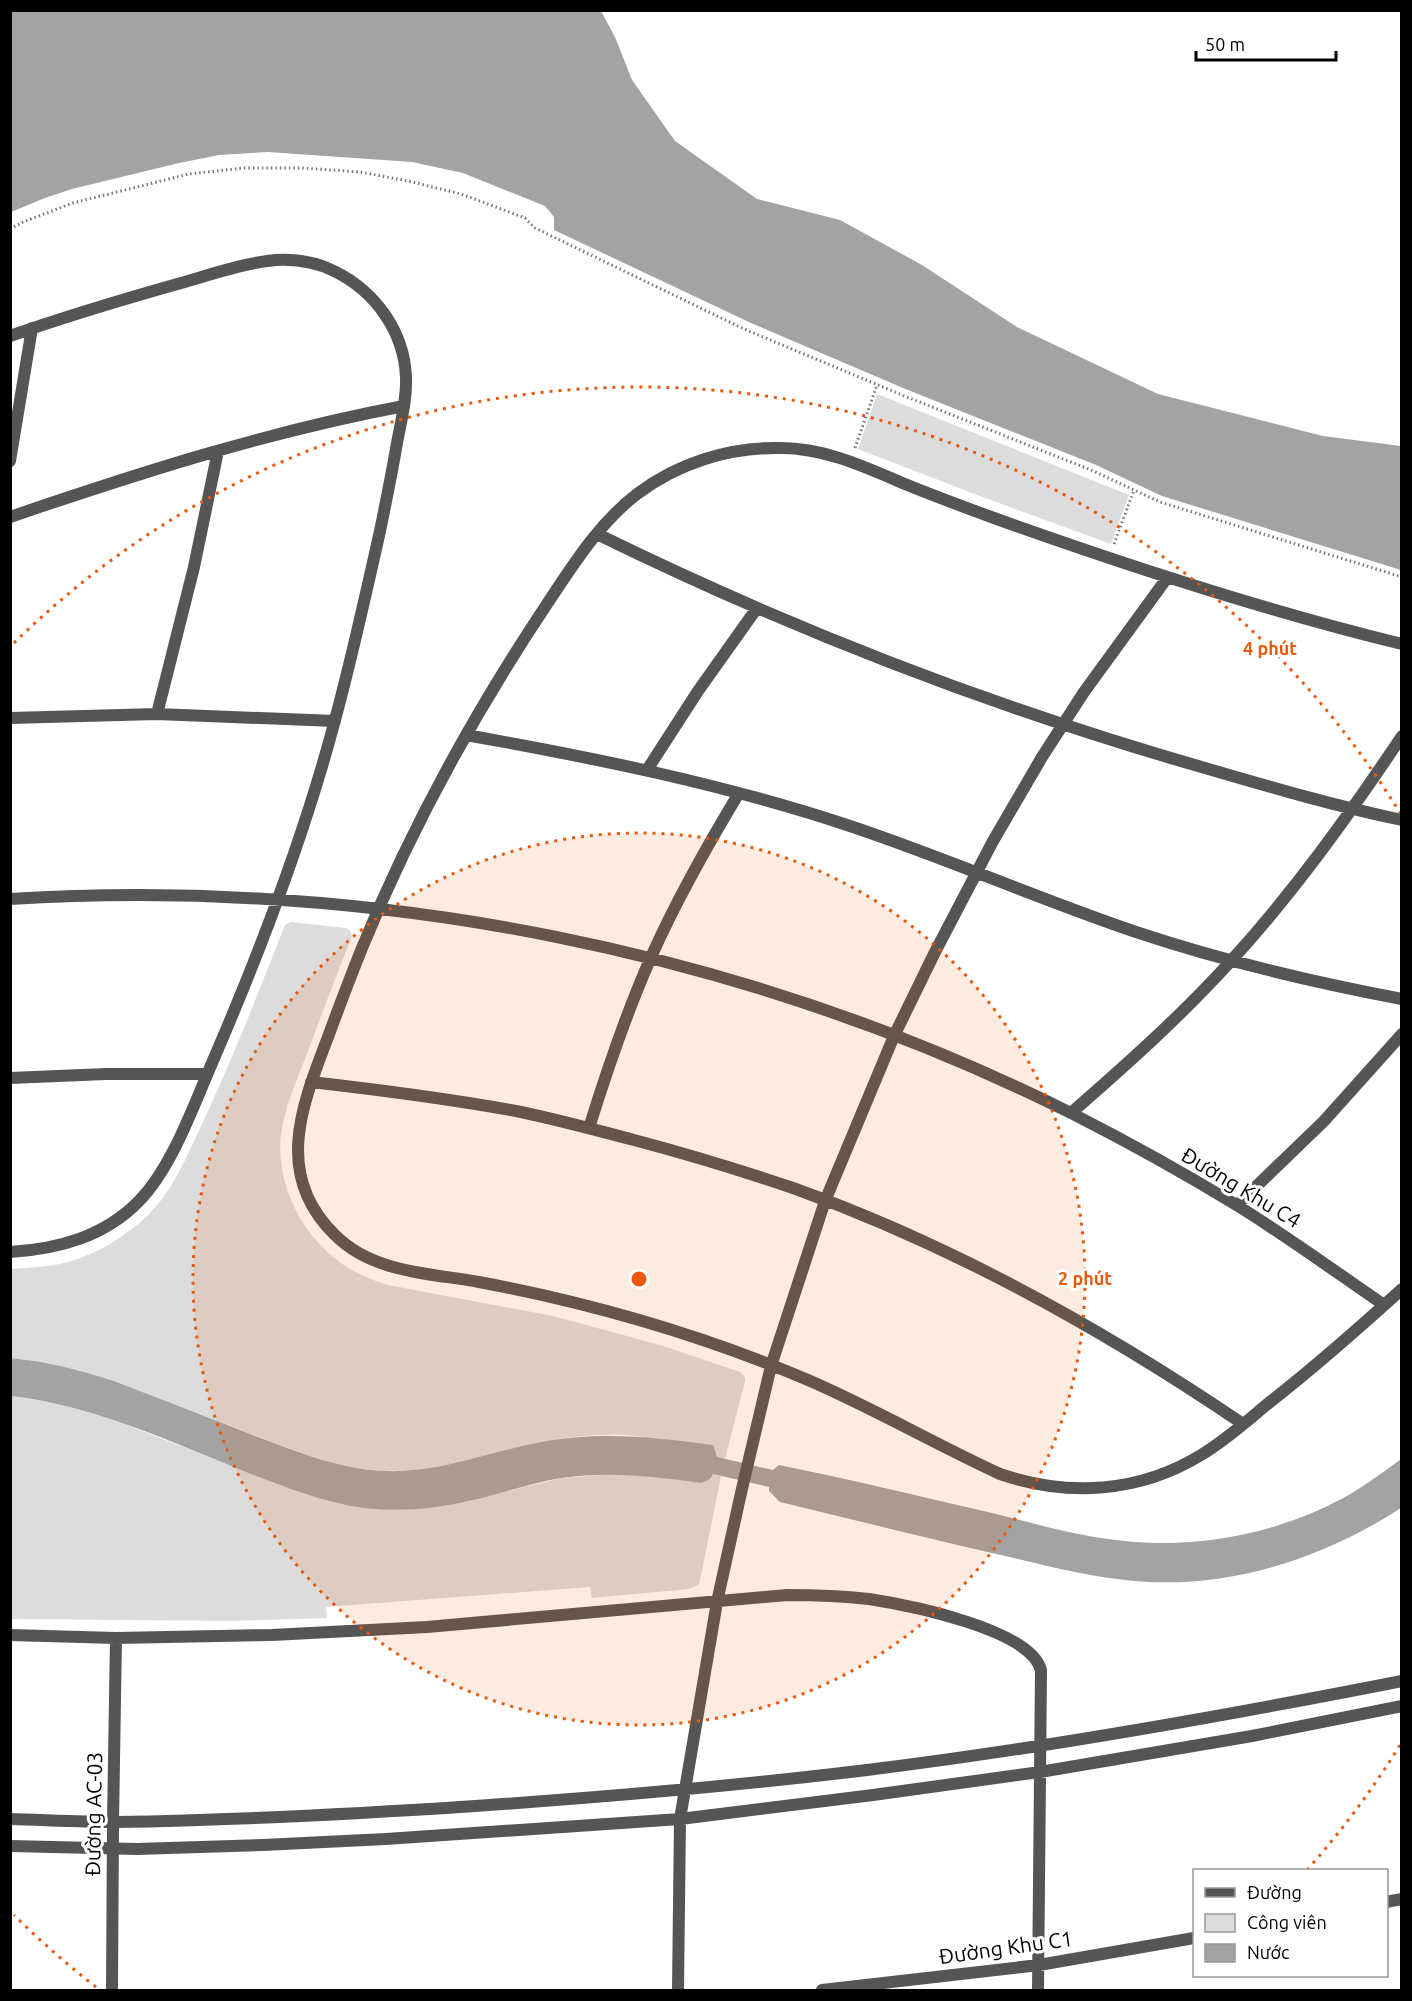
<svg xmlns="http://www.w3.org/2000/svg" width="1412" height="2001" font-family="Ubuntu,sans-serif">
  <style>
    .green { fill: #dcdcdc }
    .water { fill: #a3a3a3 }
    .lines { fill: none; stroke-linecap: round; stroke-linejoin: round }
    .path { stroke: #777; stroke-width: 3; stroke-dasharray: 1.5 3; stroke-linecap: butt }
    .minor { stroke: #555; stroke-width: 12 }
    .tertiary { stroke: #555; stroke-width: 12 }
    .ring { fill: none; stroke: #e8590c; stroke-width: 3; stroke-dasharray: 3 6 }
    .labels { text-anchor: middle; stroke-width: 6; stroke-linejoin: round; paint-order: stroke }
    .street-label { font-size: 21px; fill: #000; stroke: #fff }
    .centre { fill: #e8590c; stroke: #fff; stroke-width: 3 }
    .ring-label { font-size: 18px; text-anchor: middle; font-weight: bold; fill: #e8590c; stroke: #fff; stroke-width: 6; stroke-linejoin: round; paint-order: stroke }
  </style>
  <rect width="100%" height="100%" fill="#fff"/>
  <path class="green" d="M877 394 1129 495 1111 544 972 493 858 449Z
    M291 922 346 928 351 932 352 936C337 974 322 1013 308 1051 298 1078 285 1105 281 1134 275 1187 305 1242 350 1269 362 1276 375 1281 388 1285L553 1316 660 1345 740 1372 745 1377V1381L725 1459C696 1452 667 1441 637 1436 617 1433 594 1435 573 1437 510 1444 450 1473 385 1471 337 1470 291 1449 246 1432 202 1415 158 1398 114 1381 80 1370 46 1361 11 1358L10 1269C27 1268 44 1267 60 1264 88 1258 115 1243 137 1225 170 1199 185 1160 203 1122 233 1058 259 991 285 925Z
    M11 1396 56 1403 111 1419 306 1494 393 1510 445 1506 562 1478 600 1475 639 1474 701 1483 713 1474 721 1476 700 1580 698 1585 689 1589 592 1598 590 1587 326 1607 327 1618 234 1621 11 1619Z"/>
  <path class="water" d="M11 10 601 11 615 37 632 80 675 141 757 199 840 220 922 265 1017 327 1158 394 1323 436 1401 446V570L1162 496 1096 465 903 388 751 323 554 230V217L545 206 463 173 412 162 268 152 219 155 179 163 72 189 45 198 11 212Z
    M10 1358C46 1361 80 1370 114 1381 158 1398 202 1415 245 1432 290 1449 336 1469 385 1471 439 1473 489 1452 541 1442 601 1431 652 1437 713 1445L717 1457 773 1470 779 1465C849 1479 918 1496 988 1512 1033 1523 1079 1537 1125 1541 1200 1549 1279 1533 1345 1497 1365 1486 1383 1472 1401 1459V1508C1318 1562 1217 1593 1117 1579 1075 1574 1034 1562 992 1553 922 1537 851 1519 780 1502L769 1491V1487L713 1474 710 1479 701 1483C654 1476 608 1471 561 1478 529 1483 499 1495 468 1501 435 1509 399 1512 364 1508 321 1502 279 1485 239 1469 164 1439 91 1405 11 1396Z"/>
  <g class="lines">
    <path class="path" d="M10 229 23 222 73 203 189 174 243 168H302L360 172 408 181 461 194 525 218 535 228 744 329 902 395 1091 470 1160 502 1402 577
      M855 448 877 385
      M1114 544 1134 490"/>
    <path class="minor" d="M10 336C67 316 124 299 181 283 212 274 244 263 276 260 295 259 316 262 334 271 375 291 404 331 406 377 407 399 401 421 397 443 392 472 386 502 380 531 366 594 352 657 335 720 304 837 260 952 212 1063 193 1107 172 1167 139 1201 104 1237 58 1249 10 1252
      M10 461 32 328
      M10 517C139 473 270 431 404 406
      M597 534C793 630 995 708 1205 768 1270 787 1335 806 1402 820
      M1402 644C1263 610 1128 566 994 518 964 507 934 496 905 484 865 467 825 448 781 448 729 447 678 463 637 494 599 523 573 565 547 604 475 712 411 828 362 948 350 978 339 1007 328 1037 302 1105 273 1175 335 1235 373 1273 429 1273 479 1282 591 1303 702 1335 808 1380 873 1408 935 1444 1000 1474 1068 1497 1139 1493 1201 1455 1226 1440 1248 1420 1270 1402 1316 1366 1359 1328 1402 1289
      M157 714 194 567 218 451
      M10 718 157 714 335 721
      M466 735C595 758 723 784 847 825 944 857 1038 899 1136 932 1223 961 1312 982 1402 999
      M647 770 698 691 757 608
      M10 899C375 877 744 950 1071 1113 1128 1142 1184 1173 1238 1206 1288 1237 1336 1272 1384 1305
      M10 1078 106 1074H207
      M311 1082C381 1090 452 1099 521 1112 559 1120 596 1130 634 1140 687 1154 740 1170 793 1188 952 1245 1103 1329 1243 1424
      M1071 1113C1126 1065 1181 1016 1230 962 1294 892 1349 815 1402 736
      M589 1128C607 1070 627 1011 652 955 677 899 707 846 739 793
      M1237 1205 1324 1121 1402 1034
      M10 1635 116 1638 272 1635 427 1627 787 1595C815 1595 842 1596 869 1599 908 1605 1030 1629 1041 1670L1038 1990
      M10 1819C46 1820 81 1822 116 1822 236 1820 355 1814 475 1806 606 1797 736 1786 867 1770 1046 1748 1224 1716 1402 1681
      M113 1822 116 1638
      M10 1846 137 1849 263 1845 386 1839 680 1819 873 1795 1040 1772 1252 1736 1402 1706
      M1386 1902 1402 1899
      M678 1990 680 1819 717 1602 741 1493 771 1366 825 1201 894 1036 934 954 993 841 1042 757 1084 692 1167 578
      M822 1990 1039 1965 1194 1938"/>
    <path class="tertiary" d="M112 1990 113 1822"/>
  </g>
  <circle cx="639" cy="1279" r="446" fill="#e8590c" fill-opacity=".12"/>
  <g class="ring">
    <circle cx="639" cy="1279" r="446"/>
    <path d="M1400 1745A892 892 0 0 1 1307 1870M96 1987A892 892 0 0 1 14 1915M14 643A892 892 0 0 1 1400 813"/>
  </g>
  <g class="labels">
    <g class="street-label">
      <text transform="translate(1241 1188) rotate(31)" y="7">Đường Khu C4</text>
      <text transform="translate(94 1814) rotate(-89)" y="7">Đường AC-03</text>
      <text transform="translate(1006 1948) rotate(-8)" y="7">Đường Khu C1</text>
    </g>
  </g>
  <circle cx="639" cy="1279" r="9" class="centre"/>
  <g class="ring-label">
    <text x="1270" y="655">4 phút</text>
    <text x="1085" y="1285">2 phút</text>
  </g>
  <rect width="1412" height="2001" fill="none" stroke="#000000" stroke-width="24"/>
  <rect x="1193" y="1869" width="195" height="108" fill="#ffffff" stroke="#999999" stroke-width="1.5"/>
  <rect x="1205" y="1888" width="30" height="9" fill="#555555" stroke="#999999" stroke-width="1.5"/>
  <text x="1247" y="1899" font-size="18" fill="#000000">Đường</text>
  <rect x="1205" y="1914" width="30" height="18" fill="#dcdcdc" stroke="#999999" stroke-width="1.5"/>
  <text x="1247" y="1929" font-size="18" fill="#000000">Công viên</text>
  <rect x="1205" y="1944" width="30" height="18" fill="#a3a3a3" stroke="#999999" stroke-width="1.5"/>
  <text x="1247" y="1959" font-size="18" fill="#000000">Nước</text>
  <path d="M1196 51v9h140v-9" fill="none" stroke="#000000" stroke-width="3"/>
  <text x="1205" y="51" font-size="18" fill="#000000" stroke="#ffffff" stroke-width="4.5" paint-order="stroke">50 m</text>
</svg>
